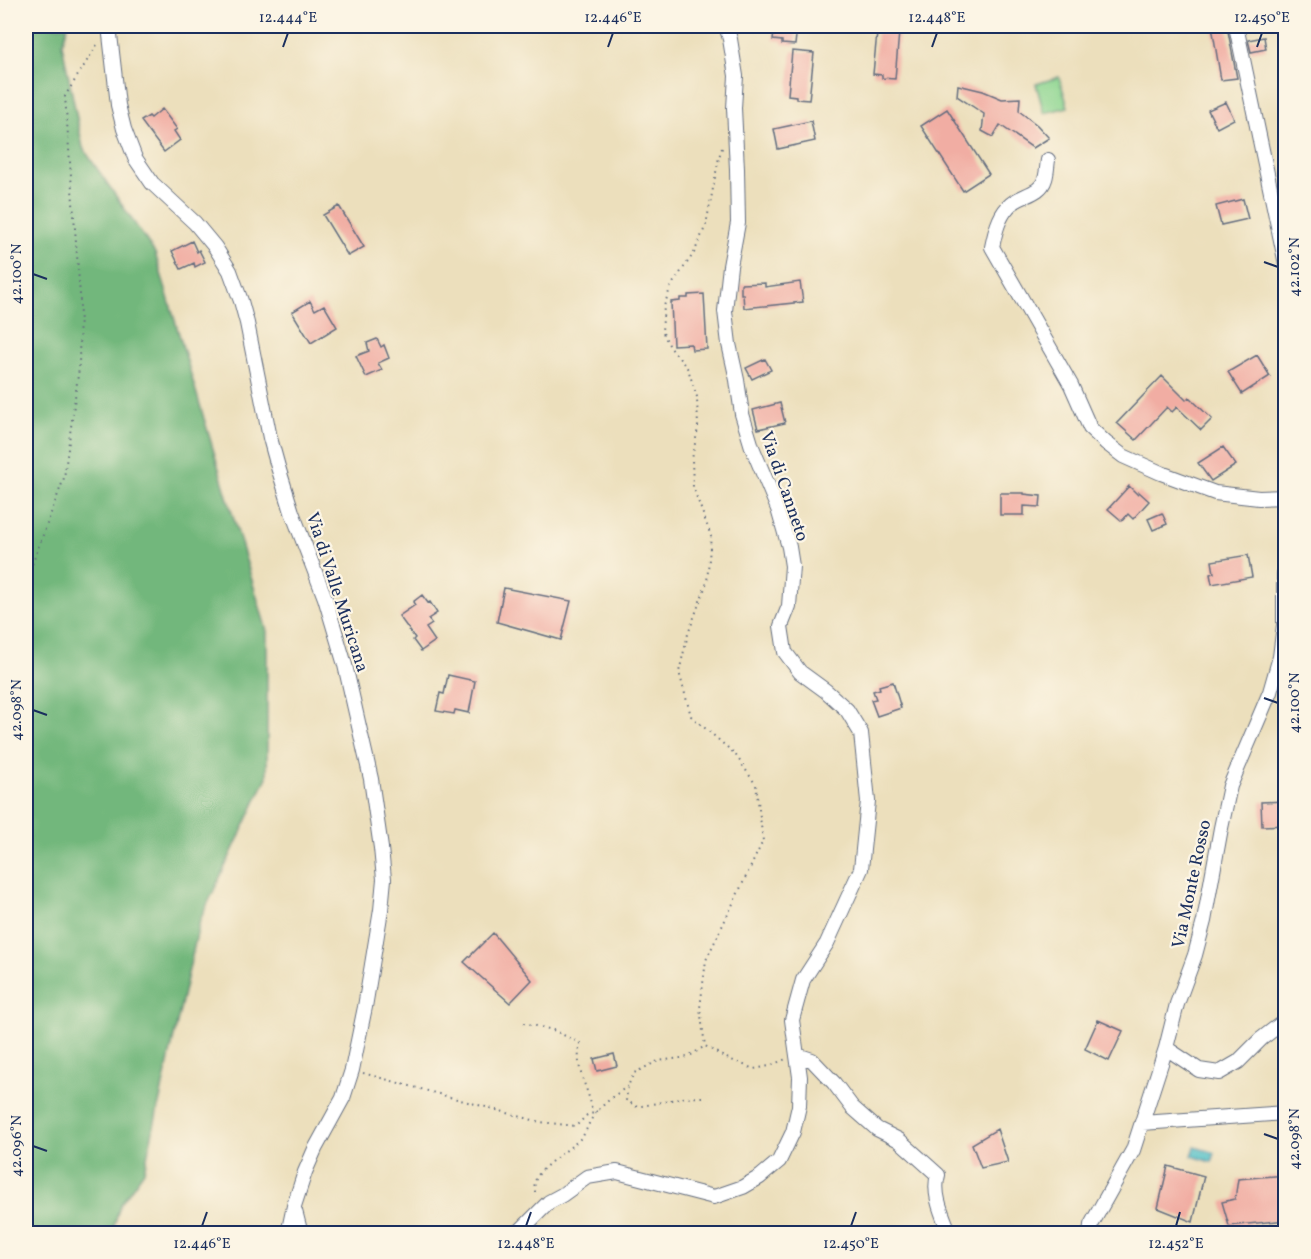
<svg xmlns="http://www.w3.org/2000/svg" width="1311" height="1259" font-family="Vollkorn,serif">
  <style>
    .green { fill: #8ed691; stroke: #548278; stroke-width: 1.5 }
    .forest { fill: #72b77b; stroke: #46736c; stroke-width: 1.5 }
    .water { fill: #51bfc6; stroke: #367792; stroke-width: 1.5 }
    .building { fill: #f1ada3 }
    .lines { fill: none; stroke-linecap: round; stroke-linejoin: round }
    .minor-casing { stroke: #646d7f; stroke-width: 16 }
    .path { stroke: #646d7f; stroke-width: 2; stroke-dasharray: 1.5 4.5; stroke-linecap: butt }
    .minor { stroke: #fff; stroke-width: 14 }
    .ticks { fill: none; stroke: #1b2f5e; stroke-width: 2 }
    .labels { text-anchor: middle; stroke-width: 4.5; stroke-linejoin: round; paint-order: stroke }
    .street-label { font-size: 18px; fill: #1b2f5e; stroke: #fcf5e5 }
    .neatline { fill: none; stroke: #1b2f5e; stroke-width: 2 }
    .ticks-label { font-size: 15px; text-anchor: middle; fill: #1b2f5e }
  </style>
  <rect width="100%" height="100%" fill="#fcf5e5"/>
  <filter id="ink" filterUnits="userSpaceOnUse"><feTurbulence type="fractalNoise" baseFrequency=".0167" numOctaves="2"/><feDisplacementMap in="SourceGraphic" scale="12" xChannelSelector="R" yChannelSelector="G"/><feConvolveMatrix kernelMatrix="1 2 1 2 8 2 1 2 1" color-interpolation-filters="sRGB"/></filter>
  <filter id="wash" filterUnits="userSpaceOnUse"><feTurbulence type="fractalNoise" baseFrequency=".008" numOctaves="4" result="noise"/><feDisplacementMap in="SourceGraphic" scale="24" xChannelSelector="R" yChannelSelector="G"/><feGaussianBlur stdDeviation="1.35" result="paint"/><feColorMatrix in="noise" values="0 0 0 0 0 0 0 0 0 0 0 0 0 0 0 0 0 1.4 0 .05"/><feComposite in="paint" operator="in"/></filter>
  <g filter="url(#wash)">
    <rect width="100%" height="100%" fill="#ecdfbc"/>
    <path class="green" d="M1059 77 1068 107 1044 113 1036 84Z"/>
    <path class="forest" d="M26 26H68L62 44 83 148 155 253 267 631V777L200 920 144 1171 120 1205 112 1233H26Z"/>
    <path class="water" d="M1195 1147 1215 1153 1212 1162 1192 1156Z"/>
    <g id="blocks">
      <path class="building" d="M775 26H797L795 45 782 44V41L773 40Z
        M1212 26H1227L1237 78 1221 80Z
        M887 30 899 32 895 79 882 78V75L873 74 877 33 887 34Z
        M1264 37 1266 49 1251 52 1248 40Z
        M792 51 814 53 809 100 796 99V96L788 95Z
        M958 85 983 91 1002 99 1020 98 1019 111 1037 125 1049 138 1033 148 1000 125 993 137 982 131 984 114 957 96Z
        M1226 102 1234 119 1217 128 1208 110Z
        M162 109 177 129 174 131 180 140 164 152 141 121 149 116 151 118Z
        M947 109 989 174 963 191 921 126Z
        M811 121 815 141 778 149 774 129Z
        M1243 199 1248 219 1221 225 1216 206Z
        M339 206 364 247 348 256 323 215Z
        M192 241 197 252 199 250 205 262 195 267 194 263 181 269 172 251Z
        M800 282 803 302 744 308 743 294H741V284L765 283V287Z
        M704 294 707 349 692 350 691 344 673 345 671 302 680 301V298H688V295Z
        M310 301 315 310 324 305 337 327 311 343 292 312Z
        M377 339 381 347 384 345 389 358 378 363 382 370 366 377 356 356 369 351 367 343Z
        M1257 355 1270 376 1242 394 1228 372Z
        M765 359 771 370 752 379 746 368Z
        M1162 376 1186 400 1189 397 1212 419 1201 430 1177 407 1172 412 1167 407 1136 440 1117 423Z
        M780 403 785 423 758 429 753 410Z
        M1223 447 1236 465 1211 481 1198 463Z
        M1129 486 1137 494 1139 492 1149 501 1133 519 1128 514 1122 521 1108 509Z
        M1000 493H1024V494L1041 496 1040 507 1024 506V515H1000Z
        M1162 513 1167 524 1153 530 1148 519Z
        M1248 555 1252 577 1212 584 1210 574 1214 573 1212 561Z
        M504 588 571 601 561 640 497 622Z
        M422 595 428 603 430 602 437 613 428 619 432 624 426 628 435 641 421 651 413 640 415 638 399 616 415 605 413 602Z
        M448 675 475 681 469 713 455 710 454 714 436 711 440 693 444 694Z
        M893 682 901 708 877 716 871 700 876 699 873 691 880 689 879 686Z
        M1286 801V825L1262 826 1261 802Z
        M493 933 532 980 510 1003 464 962Z
        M1098 1020 1123 1031 1109 1061 1085 1049Z
        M614 1054 617 1066 597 1071 594 1059Z
        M997 1129 1008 1162 981 1168 972 1144Z
        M1168 1166 1204 1176 1193 1222 1158 1208Z
        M1286 1175V1220L1229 1226 1222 1202 1235 1199 1238 1179Z"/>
    </g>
  </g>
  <g filter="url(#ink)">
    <use href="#blocks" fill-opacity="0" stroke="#646d7f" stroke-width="1.5"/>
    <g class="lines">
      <g class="minor-casing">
        <path id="minor" d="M109 26 118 105 124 129 135 158 152 183 195 223 215 247 230 271 241 301 247 323 270 438 278 467 292 512 325 598 345 665 371 779 381 848 384 879 381 910 365 1007 352 1070 343 1098 315 1149 305 1172 294 1206 288 1234
          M1236 26 1286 264
          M1048 160C1047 166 1047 173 1045 179 1040 196 1019 194 1008 207 998 218 995 233 992 247L1071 385 1090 428 1106 443 1123 456 1161 473 1215 493 1259 498 1286 497
          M1166 1048 1199 1070 1219 1073 1238 1062 1261 1039 1286 1020
          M797 1055 812 1060 834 1083 852 1107 877 1129 899 1140 938 1175C932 1194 943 1216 950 1234
          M1142 1123 1286 1113
          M295 1211 301 1234
          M517 1234 549 1202 562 1195 587 1177 617 1172 714 1197 743 1187 760 1177 779 1161 793 1132 799 1106 800 1077 792 1020 803 980 827 943 861 869 868 801 861 733 847 710 826 691 800 672 785 652 781 626 789 606 792 566 789 547 778 509 752 447 742 414 737 380 729 344 725 311 730 266 738 223 737 169 734 108 736 76 730 39 726 26
          M1090 1234 1091 1225 1133 1150 1166 1048 1177 1004 1195 955 1204 921 1221 828 1230 786 1270 692 1280 657 1284 625V574L1286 568"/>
      </g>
      <path class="path" d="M722 148 719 157 706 225 694 253 671 286 664 306 662 331 670 347 688 369 697 397 698 428 692 459 693 487 711 536 707 582 688 634 679 672 691 716 735 754 756 785 763 841 706 960 700 1008 705 1046 724 1057 754 1069 769 1066 786 1059
        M26 581 64 478 79 368 80 295 65 96 97 45
        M363 1073 540 1122 576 1126 587 1115 597 1112 592 1108C586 1082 575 1071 580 1043L553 1030 524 1023
        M702 1097 681 1098 637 1107 626 1100 628 1086 634 1073 658 1061 688 1057 705 1046
        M535 1192C535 1189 534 1185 535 1182 538 1167 571 1149 582 1137 587 1131 588 1123 593 1117 602 1104 615 1095 628 1086"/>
      <use href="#minor" class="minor"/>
    </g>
  </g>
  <path class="ticks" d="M283 47 288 33M608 47 613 33M932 47 937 33M1257 47 1262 33M1264 262 1278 267M33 274 47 279M1264 698 1278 703M33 710 47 715M1264 1134 1278 1139M33 1146 47 1151M202 1226 207 1212M526 1226 531 1212M851 1226 856 1212M1176 1226 1180 1212"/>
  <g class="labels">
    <g class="street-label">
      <text transform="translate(785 486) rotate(71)" y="6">Via di Canneto</text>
      <text transform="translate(338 592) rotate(72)" y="6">Via di Valle Muricana</text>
      <text transform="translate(1191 884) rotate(-78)" y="6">Via Monte Rosso</text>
    </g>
  </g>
  <rect width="1311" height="1259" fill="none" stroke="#fcf5e5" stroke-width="66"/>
  <rect x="33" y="33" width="1245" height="1193" class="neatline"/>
  <g class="ticks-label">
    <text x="288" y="22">12.444°E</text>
    <text x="613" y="22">12.446°E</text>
    <text x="937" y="22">12.448°E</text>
    <text x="1262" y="22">12.450°E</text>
    <text transform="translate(1294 267) rotate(-90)" y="5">42.102°N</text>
    <text transform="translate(16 274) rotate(-90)" y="5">42.100°N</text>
    <text transform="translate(1294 703) rotate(-90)" y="5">42.100°N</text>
    <text transform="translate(16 710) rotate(-90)" y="5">42.098°N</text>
    <text transform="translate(1294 1139) rotate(-90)" y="5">42.098°N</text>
    <text transform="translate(16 1146) rotate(-90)" y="5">42.096°N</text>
    <text x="202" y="1248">12.446°E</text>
    <text x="526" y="1248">12.448°E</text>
    <text x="851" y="1248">12.450°E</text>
    <text x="1176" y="1248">12.452°E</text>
  </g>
</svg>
